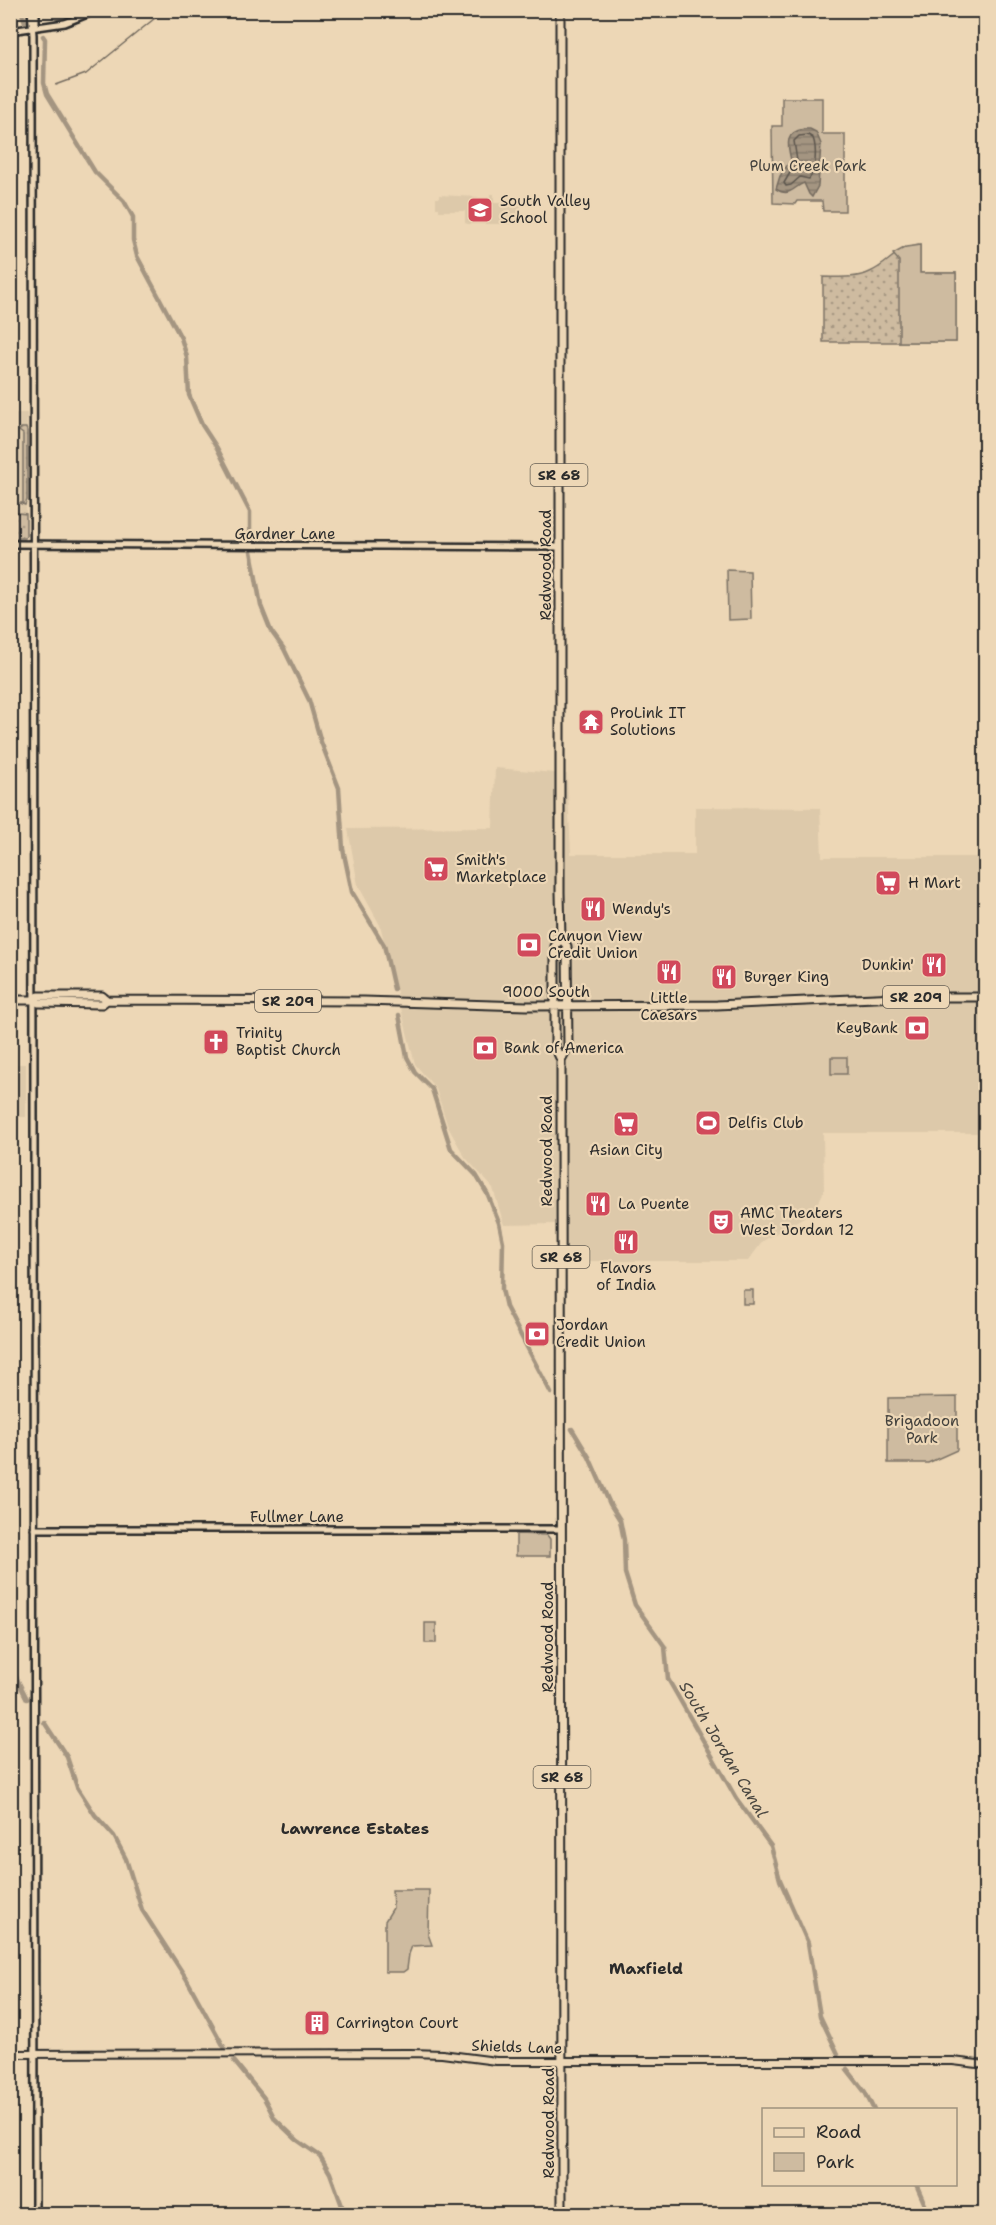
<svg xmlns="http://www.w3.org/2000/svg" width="996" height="2225" font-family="'Shantell Sans',sans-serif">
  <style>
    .built { fill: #ddc9aa }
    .grass { fill: url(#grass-dots); stroke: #7c7366; stroke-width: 1.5 }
    .park { fill: #cebba0; stroke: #7c7366; stroke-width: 1.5 }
    .water { fill: url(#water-rules); stroke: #746b5f; stroke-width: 1.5 }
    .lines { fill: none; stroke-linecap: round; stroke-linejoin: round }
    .shore { stroke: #5b554d; stroke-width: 1.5 }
    .stream { stroke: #746b5f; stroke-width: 1.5 }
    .canal { stroke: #a49581; stroke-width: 4.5 }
    .tertiary-casing { stroke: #2b2b2b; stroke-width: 10 }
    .secondary-casing { stroke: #2b2b2b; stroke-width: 10 }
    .primary-casing { stroke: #2b2b2b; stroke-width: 11 }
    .tertiary { stroke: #edd7b6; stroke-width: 5 }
    .secondary { stroke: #edd7b6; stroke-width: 6 }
    .primary { stroke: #edd7b6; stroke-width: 7 }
    .tram { stroke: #2b2b2b; stroke-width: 1.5 }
    .labels { text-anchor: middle; stroke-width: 4.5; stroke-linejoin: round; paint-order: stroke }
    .shield { fill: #edd7b6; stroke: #655f55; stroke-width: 1.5 }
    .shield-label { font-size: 14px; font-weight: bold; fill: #2b2b2b }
    .park-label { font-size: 15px; fill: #43413d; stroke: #edd7b6 }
    .poi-label { font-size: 15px; fill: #2b2b2b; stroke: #edd7b6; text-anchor: start }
    .street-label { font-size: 15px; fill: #2b2b2b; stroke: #edd7b6 }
    .water-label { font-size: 16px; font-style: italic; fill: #494640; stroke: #edd7b6 }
    .neighbourhood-label { font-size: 16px; font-weight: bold; fill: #2b2b2b; stroke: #edd7b6 }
  </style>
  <defs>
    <pattern id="grass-dots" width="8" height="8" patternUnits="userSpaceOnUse" patternTransform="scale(1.5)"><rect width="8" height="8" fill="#cebba0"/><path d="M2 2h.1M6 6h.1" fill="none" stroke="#a79883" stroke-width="1.8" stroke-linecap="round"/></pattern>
    <pattern id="water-rules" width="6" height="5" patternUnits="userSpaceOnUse" patternTransform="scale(1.5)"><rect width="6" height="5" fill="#a49581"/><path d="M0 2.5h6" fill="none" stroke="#867a6a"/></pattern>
  </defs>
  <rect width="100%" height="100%" fill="#edd7b6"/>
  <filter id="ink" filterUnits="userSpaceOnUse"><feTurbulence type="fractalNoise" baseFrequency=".0167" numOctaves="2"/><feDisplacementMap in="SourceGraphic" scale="12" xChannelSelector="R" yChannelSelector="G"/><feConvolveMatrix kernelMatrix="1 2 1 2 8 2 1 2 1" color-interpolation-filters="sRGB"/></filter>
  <g filter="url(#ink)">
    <path class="built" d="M490 194H494V203H511L514 197H521V221L516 222V224H468L465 223V211H439V208H436V198H439V195L478 197V199H487V203L490 204Z
      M11 413H27L26 536 25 538H11Z
      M495 768 567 774 571 854H695V807L820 808 822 857H985V1133H823L824 1191 814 1211 763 1241 748 1261H556L555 1224 504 1225 493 1188 465 1157 448 1127 436 1089 415 1064 380 925 358 885 348 829 493 828Z
      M11 1064H26V1117H11Z"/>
    <path class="grass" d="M920 245V273H956V342H823V277C838 277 856 279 870 272 890 263 896 247 920 245Z
      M21 428H26L27 431V500L25 505 19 503H23V434L19 431Z
      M11 512 26 514V536L25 538H11Z"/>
    <path class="park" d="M782 98H822V134H845V211H823L822 201H797L795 204 773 203 772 126H782Z
      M920 245V273H956V342H899V261L893 254 906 247Z
      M727 570 750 571 751 619 728 620Z
      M831 1057H847V1074H831Z
      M743 1290H753V1304H743Z
      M957 1397V1450L928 1463H888V1398Z
      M516 1534 547 1535 550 1539V1556H516Z
      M425 1623H436V1643H425Z
      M392 1890H429L428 1934 432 1945 412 1946 409 1954 407 1969 403 1972H385V1921L393 1908Z"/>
    <path class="water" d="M804 129H810L816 132 821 144 818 186 812 197 809 194 804 183C793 187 790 198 776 189L780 176 791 160C787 144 785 132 804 129Z"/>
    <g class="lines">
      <path class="shore" d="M808 135 813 138C817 148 816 171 809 179L800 177 791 185 786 186 784 183 797 161 794 141 799 136Z"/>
      <path class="stream" d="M56 85 86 74 165 10"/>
      <path class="canal" d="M22 13 25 22
        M43 36 45 39 44 83 47 94 95 172 124 201 133 217V240L137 256 181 338 187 357 189 395 202 425 217 448 250 512V540
        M251 551 261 606 271 631 284 649 309 700 321 742 339 788 343 849 352 892 384 945 394 989
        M399 1015 407 1057 415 1072 432 1089 451 1149 476 1175 488 1195 499 1223 503 1242 502 1289 506 1307 551 1393
        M572 1429 589 1457 610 1504 620 1520 624 1540 625 1573 635 1605 665 1647 668 1679 736 1798 771 1846 780 1880 808 1943 820 2016 838 2054
        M10 1649 16 1677 27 1699
        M44 1722 67 1757 77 1787 95 1815 114 1836 126 1859 142 1910 186 1978 224 2047
        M234 2061 264 2098 275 2119 297 2140 320 2156 330 2173 345 2214
        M847 2069 865 2092 874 2110
        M916 2184 929 2214"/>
      <g class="tertiary-casing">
        <path id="tertiary" d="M31 10 33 35 35 2214
          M33 28 36 22V10
          M10 31 65 23 97 10
          M10 544 560 547
          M34 1529H561"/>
      </g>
      <g class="secondary-casing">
        <path id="secondary" d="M10 2054 411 2053 442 2054 496 2061H953L986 2065"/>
      </g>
      <g class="primary-casing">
        <path id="primary" d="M560 10V892L561 939 567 946 568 1047 561 1060
          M561 939 555 946V1047L561 1060V1072L562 2214
          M10 1000H33L39 996H102L107 1000 364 1001 527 1006 717 1005 898 997H986
          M33 1000 39 1003 102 1004 107 1000"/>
      </g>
      <use href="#tertiary" class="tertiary"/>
      <use href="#secondary" class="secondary"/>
      <use href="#primary" class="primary"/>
      <path class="tram" d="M10 13 17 10"/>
    </g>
  </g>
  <defs>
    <g id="school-square" transform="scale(1.35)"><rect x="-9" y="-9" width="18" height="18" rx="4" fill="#d1495b" stroke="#edd7b6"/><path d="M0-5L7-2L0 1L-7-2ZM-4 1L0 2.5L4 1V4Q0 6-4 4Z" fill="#fff"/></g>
    <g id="temple-square" transform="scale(1.35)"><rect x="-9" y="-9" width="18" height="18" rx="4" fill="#d1495b" stroke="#edd7b6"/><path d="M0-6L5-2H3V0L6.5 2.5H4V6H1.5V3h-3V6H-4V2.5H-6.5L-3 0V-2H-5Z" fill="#fff"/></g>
    <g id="supermarket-square" transform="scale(1.35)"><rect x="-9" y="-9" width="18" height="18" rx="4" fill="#d1495b" stroke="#edd7b6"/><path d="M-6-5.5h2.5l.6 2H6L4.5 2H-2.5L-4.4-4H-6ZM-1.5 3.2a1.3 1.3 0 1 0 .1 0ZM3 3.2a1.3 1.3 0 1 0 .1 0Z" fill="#fff"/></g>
    <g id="restaurant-square" transform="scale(1.35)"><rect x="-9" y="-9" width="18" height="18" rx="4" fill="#d1495b" stroke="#edd7b6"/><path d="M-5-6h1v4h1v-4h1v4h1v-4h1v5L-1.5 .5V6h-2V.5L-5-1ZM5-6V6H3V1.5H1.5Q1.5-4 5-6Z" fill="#fff"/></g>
    <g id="bank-square" transform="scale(1.35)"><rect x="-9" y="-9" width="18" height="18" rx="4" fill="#d1495b" stroke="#edd7b6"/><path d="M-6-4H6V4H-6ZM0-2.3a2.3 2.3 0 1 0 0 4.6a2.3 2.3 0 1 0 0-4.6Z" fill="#fff"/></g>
    <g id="church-square" transform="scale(1.35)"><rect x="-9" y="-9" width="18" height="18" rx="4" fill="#d1495b" stroke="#edd7b6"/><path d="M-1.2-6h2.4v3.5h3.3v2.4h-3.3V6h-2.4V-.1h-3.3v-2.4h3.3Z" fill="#fff"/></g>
    <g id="stadium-square" transform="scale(1.35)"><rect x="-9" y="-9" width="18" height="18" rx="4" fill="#d1495b" stroke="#edd7b6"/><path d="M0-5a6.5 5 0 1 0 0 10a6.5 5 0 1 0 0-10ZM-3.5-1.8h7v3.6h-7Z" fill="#fff"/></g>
    <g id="theatre-square" transform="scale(1.35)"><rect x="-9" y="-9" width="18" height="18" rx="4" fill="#d1495b" stroke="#edd7b6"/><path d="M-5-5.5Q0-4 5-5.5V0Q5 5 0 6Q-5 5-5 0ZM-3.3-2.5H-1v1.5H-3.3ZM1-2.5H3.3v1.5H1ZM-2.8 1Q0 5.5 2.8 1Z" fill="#fff"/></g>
    <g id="building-square" transform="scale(1.35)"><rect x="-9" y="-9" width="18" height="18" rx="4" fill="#d1495b" stroke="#edd7b6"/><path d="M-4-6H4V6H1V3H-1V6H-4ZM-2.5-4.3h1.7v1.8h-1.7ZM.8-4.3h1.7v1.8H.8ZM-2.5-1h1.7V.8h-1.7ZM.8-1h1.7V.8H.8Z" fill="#fff"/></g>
  </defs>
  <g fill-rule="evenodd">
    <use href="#school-square" x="480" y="210"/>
    <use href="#temple-square" x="591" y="722"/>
    <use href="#supermarket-square" x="436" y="869"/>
    <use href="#supermarket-square" x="888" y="883"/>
    <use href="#restaurant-square" x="593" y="909"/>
    <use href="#bank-square" x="529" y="945"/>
    <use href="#restaurant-square" x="934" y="965"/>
    <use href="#restaurant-square" x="669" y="972"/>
    <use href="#restaurant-square" x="724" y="977"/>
    <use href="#bank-square" x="917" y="1028"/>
    <use href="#church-square" x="216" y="1042"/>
    <use href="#bank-square" x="485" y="1048"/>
    <use href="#stadium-square" x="708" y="1123"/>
    <use href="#supermarket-square" x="626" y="1124"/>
    <use href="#restaurant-square" x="598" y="1204"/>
    <use href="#theatre-square" x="721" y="1222"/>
    <use href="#restaurant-square" x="626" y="1242"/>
    <use href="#bank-square" x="537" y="1334"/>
    <use href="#building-square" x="317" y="2023"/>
  </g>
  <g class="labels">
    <g class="shield">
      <rect x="530.5" y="464" width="57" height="22" rx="4.5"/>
      <rect x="883" y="986" width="66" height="22" rx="4.5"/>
      <rect x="255" y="990" width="66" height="22" rx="4.5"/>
      <rect x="532.5" y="1246" width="57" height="22" rx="4.5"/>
      <rect x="533.5" y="1766" width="57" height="22" rx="4.5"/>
    </g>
    <g class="shield-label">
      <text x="559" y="480">SR 68</text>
      <text x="916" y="1002">SR 209</text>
      <text x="288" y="1006">SR 209</text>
      <text x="561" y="1262">SR 68</text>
      <text x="562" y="1782">SR 68</text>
    </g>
    <g class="park-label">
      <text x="808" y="171">Plum Creek Park</text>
      <text x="922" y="1426">Brigadoon<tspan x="922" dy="17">Park</tspan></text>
    </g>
    <g class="poi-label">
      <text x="500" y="206">South Valley<tspan x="500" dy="17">School</tspan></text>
      <text x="610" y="718">ProLink IT<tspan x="610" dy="17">Solutions</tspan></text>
      <text x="456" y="865">Smith's<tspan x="456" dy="17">Marketplace</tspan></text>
      <text x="908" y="888">H Mart</text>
      <text x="612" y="914">Wendy's</text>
      <text x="548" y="941">Canyon View<tspan x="548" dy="17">Credit Union</tspan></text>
      <text x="914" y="970" text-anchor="end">Dunkin'</text>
      <text x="744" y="982">Burger King</text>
      <text x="669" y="1003" text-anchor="middle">Little<tspan x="669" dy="17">Caesars</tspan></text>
      <text x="898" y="1033" text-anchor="end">KeyBank</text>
      <text x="236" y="1038">Trinity<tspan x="236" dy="17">Baptist Church</tspan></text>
      <text x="504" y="1053">Bank of America</text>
      <text x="728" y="1128">Delfis Club</text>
      <text x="626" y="1155" text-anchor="middle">Asian City</text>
      <text x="618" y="1209">La Puente</text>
      <text x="740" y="1218">AMC Theaters<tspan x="740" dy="17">West Jordan 12</tspan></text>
      <text x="626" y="1273" text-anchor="middle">Flavors<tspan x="626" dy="17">of India</tspan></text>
      <text x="556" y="1330">Jordan<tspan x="556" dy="17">Credit Union</tspan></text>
      <text x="336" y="2028">Carrington Court</text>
    </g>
    <g class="street-label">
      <text x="285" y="539">Gardner Lane</text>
      <text transform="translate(546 565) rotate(-90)" y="5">Redwood Road</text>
      <text x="546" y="997">9000 South</text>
      <text transform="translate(547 1151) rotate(-90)" y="5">Redwood Road</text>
      <text x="297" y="1522">Fullmer Lane</text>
      <text transform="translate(548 1637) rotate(-90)" y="5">Redwood Road</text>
      <text transform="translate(517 2047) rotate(2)" y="5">Shields Lane</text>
      <text transform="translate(549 2123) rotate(-90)" y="5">Redwood Road</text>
    </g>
    <g class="water-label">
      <text transform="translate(724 1749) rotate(59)" y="6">South Jordan Canal</text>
    </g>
    <g class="neighbourhood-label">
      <text x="355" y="1834">Lawrence Estates</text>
      <text x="646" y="1974">Maxfield</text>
    </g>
  </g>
  <rect width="996" height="2225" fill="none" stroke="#edd7b6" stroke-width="36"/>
  <rect x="18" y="18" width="960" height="2189" fill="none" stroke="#2b2b2b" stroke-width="2" filter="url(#ink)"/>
  <rect x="762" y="2108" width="195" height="78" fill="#edd7b6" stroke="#9f927e" stroke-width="1.5"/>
  <rect x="774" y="2128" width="30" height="9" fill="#edd7b6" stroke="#9f927e" stroke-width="1.5"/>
  <text x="816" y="2138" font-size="18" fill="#2b2b2b">Road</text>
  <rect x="774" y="2153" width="30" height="18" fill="#cebba0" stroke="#9f927e" stroke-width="1.5"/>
  <text x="816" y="2168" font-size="18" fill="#2b2b2b">Park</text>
</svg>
